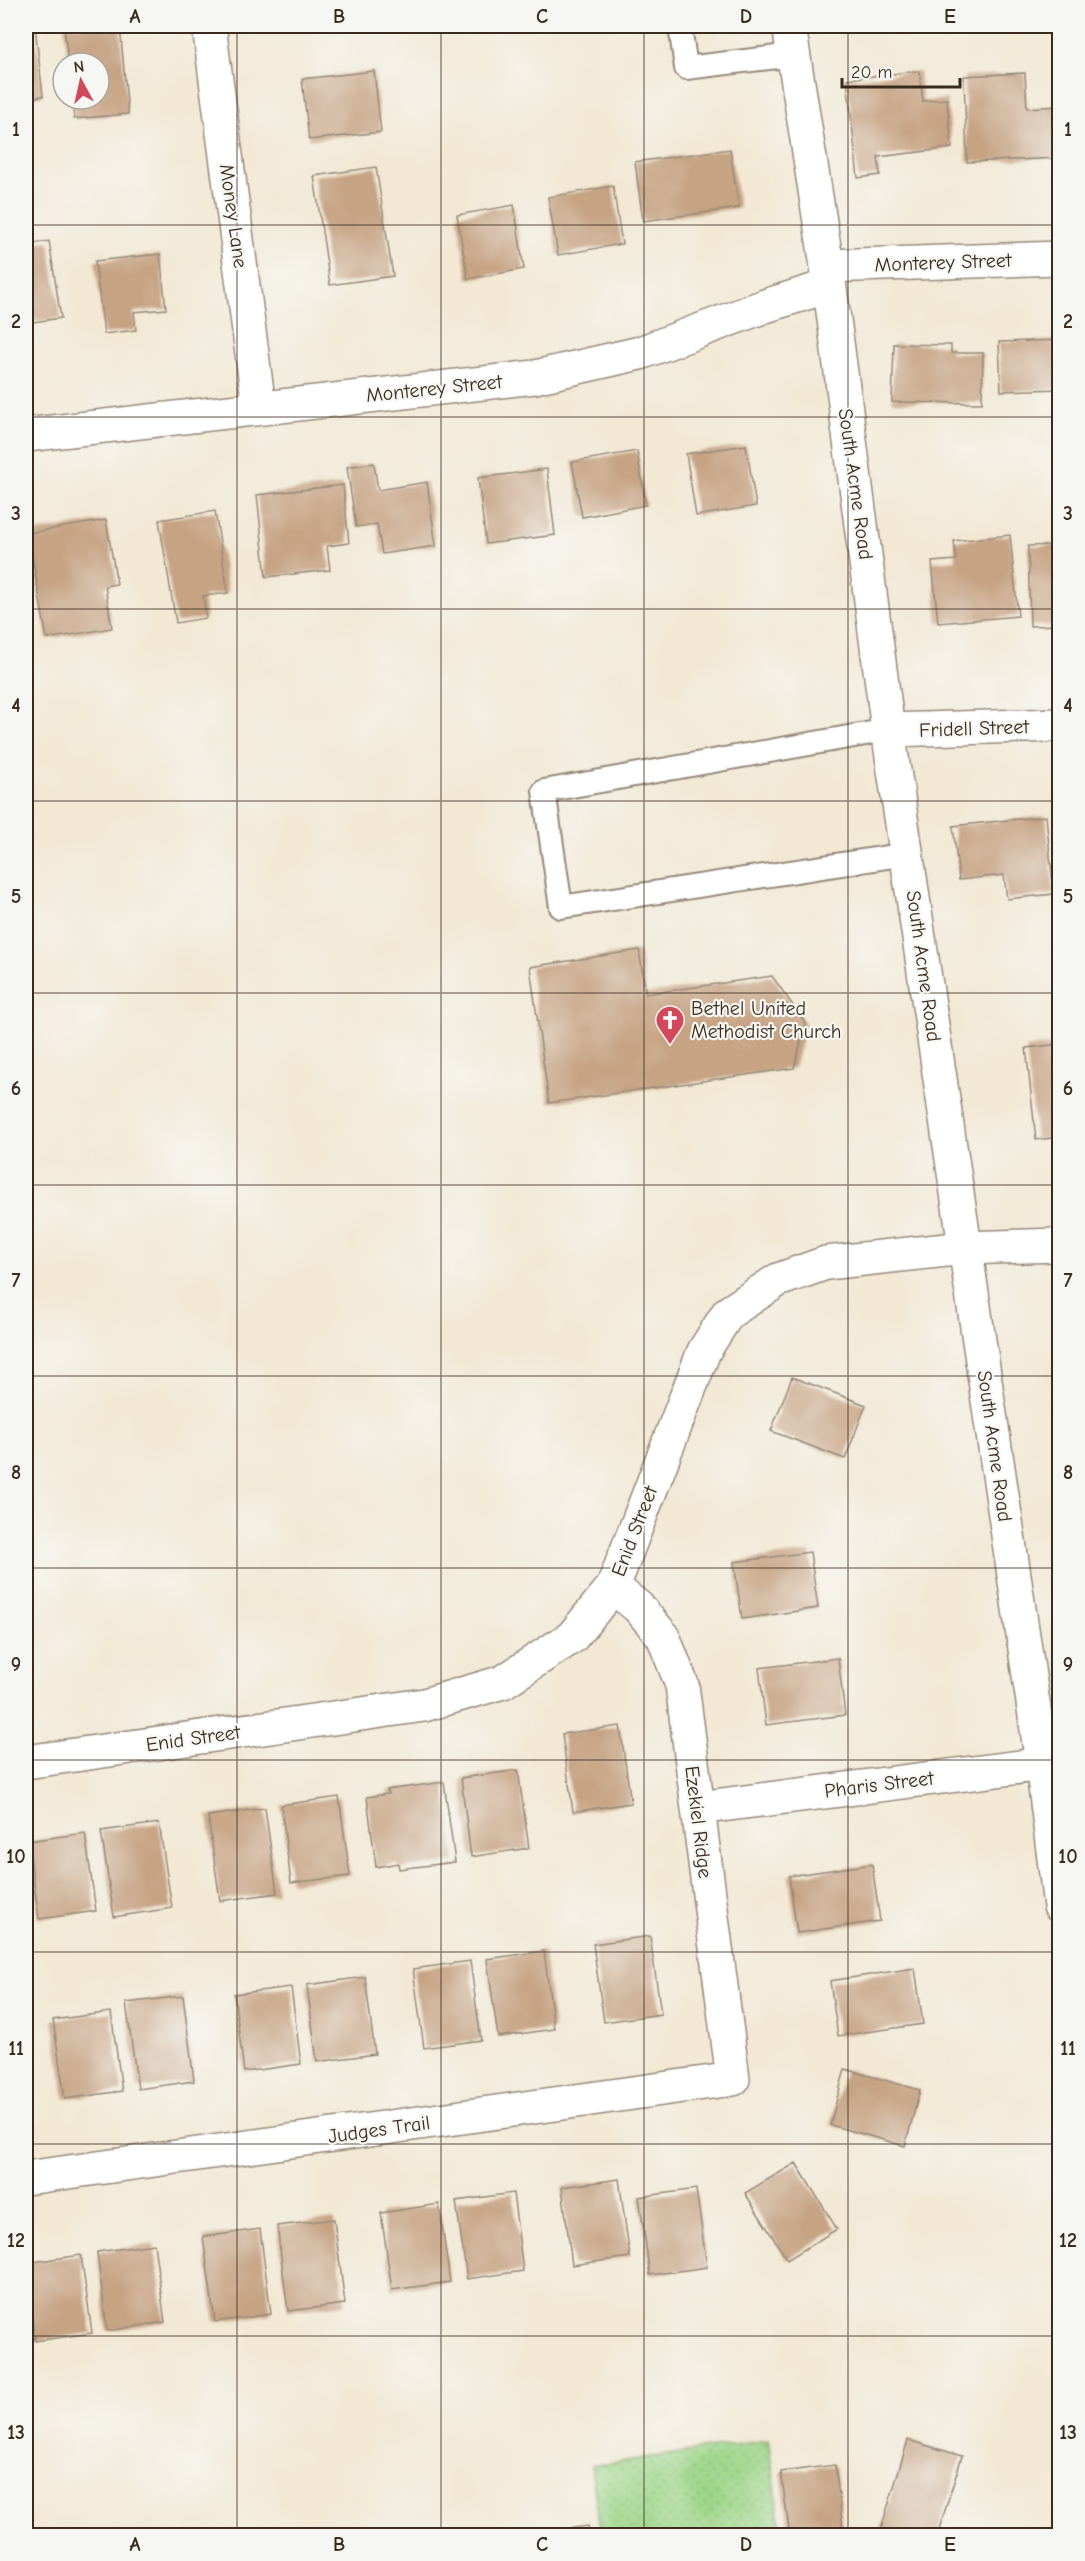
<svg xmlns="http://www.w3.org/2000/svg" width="1085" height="2561" font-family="'Comic Neue',sans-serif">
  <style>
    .park { fill: url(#park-dots); stroke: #6c8054; stroke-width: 1.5 }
    .building { fill: #c6a383 }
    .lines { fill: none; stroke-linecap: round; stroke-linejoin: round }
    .lane-casing { stroke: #968979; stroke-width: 26 }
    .street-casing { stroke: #968979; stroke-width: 36 }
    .secondary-casing { stroke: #968979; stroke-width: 36 }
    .lane { stroke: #fff; stroke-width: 22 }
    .street { stroke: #fff; stroke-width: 33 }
    .secondary { stroke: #fff; stroke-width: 33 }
    .grid { fill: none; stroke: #3b2a1e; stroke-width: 1.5; stroke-opacity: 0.55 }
    .labels { text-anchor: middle; stroke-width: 4.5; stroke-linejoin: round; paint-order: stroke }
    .street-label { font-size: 20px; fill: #3b2a1e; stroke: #f6f6f2 }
    .poi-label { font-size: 20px; fill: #3b2a1e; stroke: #f6f6f2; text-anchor: start }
    .neatline { fill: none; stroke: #3b2a1e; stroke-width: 2 }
    .grid-label { font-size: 20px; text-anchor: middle; font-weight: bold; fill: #3b2a1e }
  </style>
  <defs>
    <pattern id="park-dots" width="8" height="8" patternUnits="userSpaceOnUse" patternTransform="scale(1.5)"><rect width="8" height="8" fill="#9dd689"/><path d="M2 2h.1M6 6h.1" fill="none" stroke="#88b876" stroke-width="1.8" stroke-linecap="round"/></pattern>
  </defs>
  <rect width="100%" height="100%" fill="#f6f6f2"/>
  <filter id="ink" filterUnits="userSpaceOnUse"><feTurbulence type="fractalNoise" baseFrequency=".0167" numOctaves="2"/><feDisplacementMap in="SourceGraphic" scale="12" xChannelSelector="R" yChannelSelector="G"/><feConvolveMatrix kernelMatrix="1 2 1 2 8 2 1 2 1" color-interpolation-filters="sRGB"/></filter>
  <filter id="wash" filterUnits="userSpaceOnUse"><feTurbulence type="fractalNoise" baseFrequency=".008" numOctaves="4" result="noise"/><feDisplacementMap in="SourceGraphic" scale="24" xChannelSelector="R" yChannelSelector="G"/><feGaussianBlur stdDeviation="1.35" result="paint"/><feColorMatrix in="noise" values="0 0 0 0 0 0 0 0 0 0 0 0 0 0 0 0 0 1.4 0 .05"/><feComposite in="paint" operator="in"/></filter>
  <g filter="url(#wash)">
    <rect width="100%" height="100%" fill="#f2e8d4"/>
    <path class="park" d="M768 2440 782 2535H601L591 2466Z"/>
    <g id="blocks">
      <path class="building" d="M35 26 43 96 26 98V27Z
        M64 26H120L128 114 74 119 72 99H99V63H68Z
        M301 26H323V27L301 30Z
        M374 71 381 132 309 140 302 79Z
        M919 71 923 101 947 99 952 148 878 157 880 175 858 178 847 79Z
        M1025 73 1027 108 1058 106 1060 158 967 162 964 76Z
        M730 149 739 208 643 221 635 162Z
        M376 167 393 276 330 285 314 176Z
        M613 186 622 244 558 255 548 197Z
        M514 205 524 269 468 279 457 215Z
        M49 241 61 318 26 323V245Z
        M160 254 166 309 134 312 136 330 104 334 95 261Z
        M1060 340V389L1001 391 999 342Z
        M894 344 951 345V353H983L982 403 892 402Z
        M746 445 756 506 696 516 686 454Z
        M637 451 646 505 582 517 572 462Z
        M374 463 378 490 427 482 436 546 382 554 377 524 356 527 347 467Z
        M547 469 555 535 486 544 478 478Z
        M343 485 349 543 327 546 330 570 266 577 257 495Z
        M215 511 228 593 203 596 206 618 176 623 159 520Z
        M106 520 117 584 105 586 112 628 47 639 28 533Z
        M1010 535 1018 616 938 623 932 562 956 560 954 541Z
        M1060 545V625L1030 626 1028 546Z
        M26 559 31 586H26Z
        M1046 816 1054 894 1007 899 1004 875 959 880 953 826Z
        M639 950 646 994 772 976 806 1024 794 1068 549 1103 530 967Z
        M1060 1044V1137L1036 1140 1026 1048Z
        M792 1377 866 1405 845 1459 771 1431Z
        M810 1552 818 1608 742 1619 734 1562Z
        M838 1658 845 1715 766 1725 759 1668Z
        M620 1726 631 1803 573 1812 562 1734Z
        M518 1770 529 1848 471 1857 461 1778Z
        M444 1782 455 1862 399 1869 398 1863 376 1867 367 1797 388 1794 387 1790Z
        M339 1797 350 1876 291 1883 281 1805Z
        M265 1808 277 1893 220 1901 208 1816Z
        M159 1823 172 1908 114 1917 101 1831Z
        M85 1833 96 1911 39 1919 28 1841Z
        M872 1864 880 1921 797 1933 789 1876Z
        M650 1936 661 2014 604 2022 593 1944Z
        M544 1951 554 2029 498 2037 487 1959Z
        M470 1961 481 2040 424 2048 413 1969Z
        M915 1968 923 2024 838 2036 830 1981Z
        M365 1977 375 2054 317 2062 307 1985Z
        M291 1987 301 2064 244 2072 234 1994Z
        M183 1996 194 2081 138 2089 126 2003Z
        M111 2012 122 2091 65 2099 53 2020Z
        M845 2069 920 2090 905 2146 830 2125Z
        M796 2163 837 2229 787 2260 745 2193Z
        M619 2179 630 2257 572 2265 562 2187Z
        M696 2189 707 2267 650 2275 639 2197Z
        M513 2193 523 2271 467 2279 456 2201Z
        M439 2204 450 2282 392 2290 381 2213Z
        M334 2219 345 2304 288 2311 277 2226Z
        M260 2229 271 2314 215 2322 203 2237Z
        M154 2244 165 2322 107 2331 97 2252Z
        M81 2255 92 2333 35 2341 26 2263Z
        M908 2440 962 2456 937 2536H879Z
        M835 2465 844 2536H790L781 2472Z
        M588 2526 589 2536H531V2534Z"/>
    </g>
  </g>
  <g filter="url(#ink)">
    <use href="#blocks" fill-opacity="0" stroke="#968979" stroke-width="1.5"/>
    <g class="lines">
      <g class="lane-casing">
        <path id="lane" d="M680 26 686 68 794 55
          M888 730 544 791 561 907 907 854"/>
      </g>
      <g class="street-casing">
        <path id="street" d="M209 26 259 407
          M827 266 1060 258
          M26 435 535 377 640 353 765 306 829 286
          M888 730 1060 725
          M26 1762 424 1705 503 1682 572 1637 613 1587 704 1351 728 1313 778 1280 826 1263 965 1248 1060 1245
          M698 1808 1060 1762
          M26 2178 733 2079 682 1685 663 1636 638 1607 613 1587"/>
      </g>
      <g class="secondary-casing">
        <path id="secondary" d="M789 26 827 266 888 730 1042 1763 1060 1906"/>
      </g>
      <use href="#lane" class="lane"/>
      <use href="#street" class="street"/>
      <use href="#secondary" class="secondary"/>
    </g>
  </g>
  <path class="grid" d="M237 26V2536M441 26V2536M644 26V2536M848 26V2536M26 225H1060M26 417H1060M26 609H1060M26 801H1060M26 993H1060M26 1185H1060M26 1376H1060M26 1568H1060M26 1760H1060M26 1952H1060M26 2144H1060M26 2336H1060"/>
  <defs>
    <g id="church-pin" transform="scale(1.5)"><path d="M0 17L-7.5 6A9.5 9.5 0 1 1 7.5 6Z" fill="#d1495b" stroke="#f6f6f2"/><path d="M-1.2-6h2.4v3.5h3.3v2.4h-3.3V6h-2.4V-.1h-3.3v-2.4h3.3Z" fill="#fff"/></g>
  </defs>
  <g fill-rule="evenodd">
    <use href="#church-pin" x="670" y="1020"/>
  </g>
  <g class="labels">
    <g class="street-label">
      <text transform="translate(234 216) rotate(82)" y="7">Money Lane</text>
      <text transform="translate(943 262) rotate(-2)" y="7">Monterey Street</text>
      <text transform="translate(434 388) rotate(-6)" y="7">Monterey Street</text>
      <text transform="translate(856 484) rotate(82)" y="7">South Acme Road</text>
      <text transform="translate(974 728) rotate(-2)" y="7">Fridell Street</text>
      <text transform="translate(924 966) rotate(82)" y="7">South Acme Road</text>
      <text transform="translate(995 1446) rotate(82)" y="7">South Acme Road</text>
      <text transform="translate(634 1531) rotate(-69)" y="7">Enid Street</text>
      <text transform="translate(193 1738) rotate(-8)" y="7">Enid Street</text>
      <text transform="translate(879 1784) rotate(-7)" y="7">Pharis Street</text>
      <text transform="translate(699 1822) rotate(83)" y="7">Ezekiel Ridge</text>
      <text transform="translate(379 2129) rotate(-8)" y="7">Judges Trail</text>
    </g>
    <g class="poi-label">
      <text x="691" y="1015">Bethel United<tspan x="691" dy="23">Methodist Church</tspan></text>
    </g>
  </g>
  <rect width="1085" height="2561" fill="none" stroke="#f6f6f2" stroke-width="66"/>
  <g transform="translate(81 81) rotate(352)"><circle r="28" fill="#f6f6f2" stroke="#aba49d" stroke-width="1.5"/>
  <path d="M0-4.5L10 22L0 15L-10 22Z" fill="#d1495b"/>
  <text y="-9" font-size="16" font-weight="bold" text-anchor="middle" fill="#3b2a1e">N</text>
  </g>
  <path d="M842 78v9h118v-9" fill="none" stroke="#3b2a1e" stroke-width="3"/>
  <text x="851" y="78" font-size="18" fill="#3b2a1e" stroke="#f6f6f2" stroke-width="4.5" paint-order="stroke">20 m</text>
  <rect x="33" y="33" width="1019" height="2495" class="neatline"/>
  <g class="grid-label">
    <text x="135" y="23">A</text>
    <text x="339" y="23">B</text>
    <text x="542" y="23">C</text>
    <text x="746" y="23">D</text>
    <text x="950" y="23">E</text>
    <text x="16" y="136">1</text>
    <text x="1068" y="136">1</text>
    <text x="16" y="328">2</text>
    <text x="1068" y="328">2</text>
    <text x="16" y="520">3</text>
    <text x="1068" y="520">3</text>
    <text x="16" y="712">4</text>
    <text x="1068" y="712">4</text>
    <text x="16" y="903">5</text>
    <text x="1068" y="903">5</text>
    <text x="16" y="1095">6</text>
    <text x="1068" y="1095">6</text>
    <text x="16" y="1287">7</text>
    <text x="1068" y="1287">7</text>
    <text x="16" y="1479">8</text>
    <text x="1068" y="1479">8</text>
    <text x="16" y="1671">9</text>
    <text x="1068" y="1671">9</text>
    <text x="16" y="1863">10</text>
    <text x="1068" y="1863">10</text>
    <text x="16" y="2055">11</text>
    <text x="1068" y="2055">11</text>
    <text x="16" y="2247">12</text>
    <text x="1068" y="2247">12</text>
    <text x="16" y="2439">13</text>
    <text x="1068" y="2439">13</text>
    <text x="135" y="2551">A</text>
    <text x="339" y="2551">B</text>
    <text x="542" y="2551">C</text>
    <text x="746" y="2551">D</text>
    <text x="950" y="2551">E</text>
  </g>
</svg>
